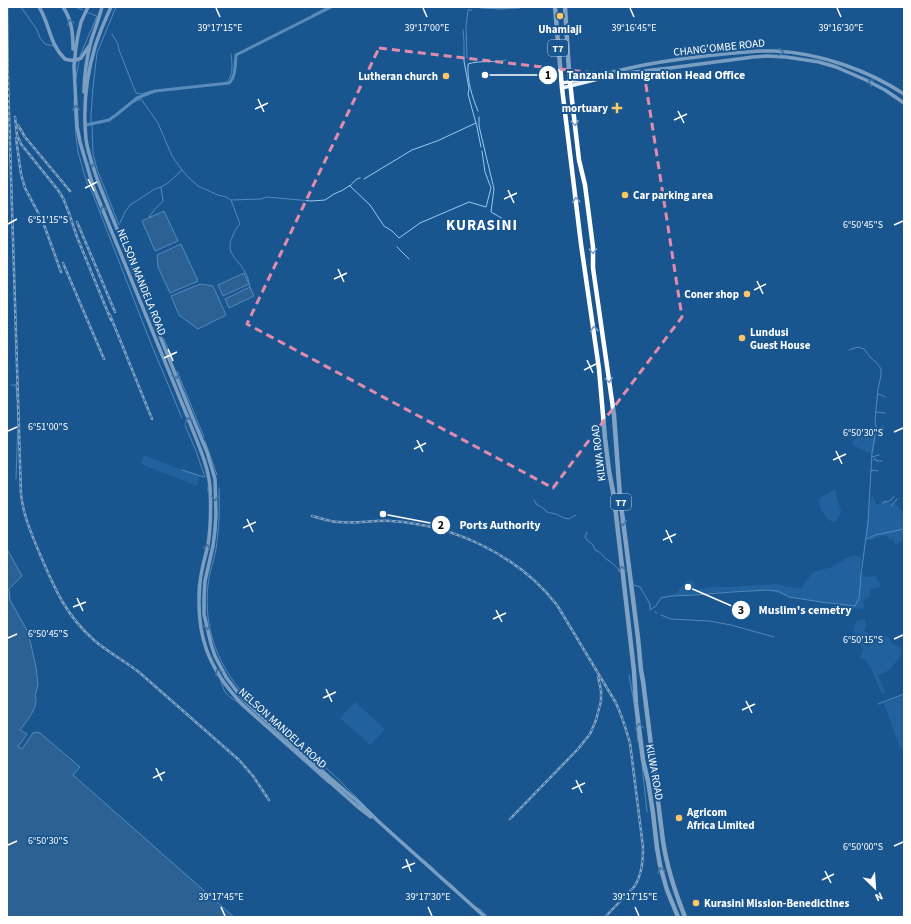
<svg xmlns="http://www.w3.org/2000/svg" width="911" height="924" font-family="'Source Sans 3',sans-serif">
  <style>
    .green { fill: #2b70ae }
    .water { fill: #446f99; stroke: #99c9f1 }
    .lines { fill: none; stroke-linecap: round; stroke-linejoin: round }
    .stream { stroke: #99c9f1; stroke-width: 1 }
    .minor { stroke: #a6cdef; stroke-width: 3 }
    .major { stroke: #eef6ff; stroke-width: 3.5 }
    .highway { stroke: #fff; stroke-width: 4.5 }
    .rail-casing { stroke: #fff; stroke-width: 2.5 }
    .rail { stroke: #19568f; stroke-width: 1; stroke-dasharray: 3; stroke-linecap: butt }
    .major-bridge { stroke: #eef6ff; stroke-width: 3.5 }
    .oneway { stroke: #6e96bc }
    .oneway2 { stroke: #80a2c1 }
    .marked { fill: none; stroke: #e08cad; stroke-width: 3; stroke-dasharray: 8 5; stroke-linejoin: round }
    .ticks { fill: none; stroke: #fff; stroke-width: 1.5 }
    .poi-dot { fill: #ffc664; stroke: #19568f; stroke-width: 1.5 }
    .labels { text-anchor: middle; stroke-width: 4; stroke-linejoin: round; paint-order: stroke }
    .shield { fill: #19568f; stroke: #baccdd; stroke-width: 1 }
    .shield-label { font-size: 10px; font-weight: bold; fill: #fff }
    .poi-label { font-size: 11px; font-weight: bold; fill: #fff; stroke: #19568f; text-anchor: start }
    .street-label { font-size: 11px; fill: #fff; stroke: #19568f }
    .district-label { font-size: 15px; font-weight: bold; letter-spacing: 1px; fill: #fff; stroke: #19568f }
    .ticks-label { font-size: 10px; text-anchor: middle; fill: #fff; stroke: #19568f; stroke-width: 4; stroke-linejoin: round; paint-order: stroke }
    .leader { fill: none; stroke: #fff; stroke-width: 1.5 }
    .callout-dot { fill: #fff; stroke: #19568f; stroke-width: 1.5 }
    .mark-label { font-size: 12px; text-anchor: middle; font-weight: bold; fill: #111 }
    .callout-label { font-size: 12px; text-anchor: middle; font-weight: bold; fill: #fff; stroke: #19568f; stroke-width: 4; stroke-linejoin: round; paint-order: stroke }
  </style>
  <rect width="100%" height="100%" fill="#19568f"/>
  <path class="green" d="M884 425V432L883 434 882 431 877 434 873 453C865 452 859 447 851 445L856 438Z
    M144 455 182 470 200 475 197 486 141 464 142 459Z
    M835 489C837 494 836 499 838 502 839 506 841 508 841 512L836 521 832 522 826 517 820 508 819 500 822 497Z
    M872 495 876 505 884 501 890 503H895L902 511 904 517V537L901 542 895 544 892 538V541L885 535 871 540 865 539 868 514Z
    M855 555 861 557 860 574 867 577 876 576 877 581 880 583 881 585 879 587 871 589 869 597 863 601 864 608 861 609 838 606 837 604 821 602 799 598 789 597 766 590 732 591 682 595H671L661 598 662 597 678 593C678 588 684 586 686 582L693 580 695 586 694 590 710 587H730L777 584 788 587 801 588 813 572 832 567 845 559Z
    M865 619 866 625 864 631 868 633 870 641 877 642 884 636 889 637 892 644C903 648 904 652 896 662 893 665 890 669 887 671 884 673 881 673 878 675L885 692 882 694 871 669 866 660 860 658 863 650 861 645 854 633V627L857 621Z
    M904 695V751L903 749 900 748 884 703Z
    M355 702 385 729 370 745 340 718Z"/>
  <path class="water" d="M164 211 178 241 155 251 142 221Z
    M181 244 198 281 170 293 158 267 157 255Z
    M244 273 249 284 223 296 218 285Z
    M200 284 213 286 226 315 198 329 179 315 171 296Z
    M250 287 254 296 229 308 225 299Z
    M7 549 22 576 9 589 10 600 28 632 36 667 38 685 35 696C40 705 26 722 20 730L27 734 18 747 22 749 33 733 37 732 40 733 80 767 73 775 234 917H7Z"/>
  <g class="lines">
    <path class="stream" d="M21 7 37 30 40 38 45 44 54 46
      M75 7 83 10
      M312 15 328 7
      M463 30 464 42
      M112 34 118 44 119 50 136 93 142 94 151 91
      M464 43V61L469 89 468 94 477 127 481 147
      M80 56 97 16 86 12
      M467 58 466 26 468 10H472
      M76 78 79 61
      M227 81C234 76 232 62 231 54
      M74 101 76 137 78 152 87 183 92 192 150 341 182 418
      M134 102 141 99 158 123 172 156 182 170 168 183 161 187 163 201 155 209 149 217H151
      M478 111C472 97 467 80 468 64 480 60 494 63 506 60
      M479 117V126L494 189 491 212 505 220
      M91 122V116L93 87 97 53 116 7
      M92 125 93 154 97 169 119 225
      M182 170 189 178 198 186 218 195 226 197 231 200 261 199 267 197 311 201 325 200 334 194 343 190 349 186H350C353 183 356 178 360 178
      M364 179 412 150 437 141 476 123
      M350 186 370 205 384 226 392 231 399 238 420 223 469 202 486 207 490 192 491 188 485 172 482 151
      M231 200 240 224C236 228 235 231 233 235 224 254 237 257 245 272 248 276 249 282 250 287
      M120 223 125 212 130 205 155 189 161 187
      M122 233 128 246
      M397 247 409 259
      M131 254 162 331
      M164 339 173 360
      M177 371 204 437
      M11 385H16L17 400
      M878 395 879 394 885 397
      M876 412 885 413
      M185 425 196 451 205 477
      M205 441 217 475
      M872 457 879 455
      M873 460 874 459H876V461H882
      M182 470 204 477
      M871 471 874 470 878 471
      M16 479 18 420 17 405
      M208 487V491
      M219 488C220 508 219 528 216 549 214 561 209 572 208 585 203 630 219 669 250 701L336 777 383 824
      M534 500 537 505 542 507 547 512 556 514 564 518 569 519 576 515
      M883 504 885 501 887 502 891 500 894 496
      M891 506 897 499
      M587 532 585 537 587 540 593 545 595 550C601 552 602 555 606 559 611 562 615 565 619 570
      M867 539 875 535 904 529
      M634 585 640 587 650 604V609
      M198 598V585
      M650 610 657 605V604L661 598 671 596 694 595 732 592 767 590 778 591 789 597 821 602 855 606 859 598 860 588 861 574 868 523 872 453 876 429 875 420 878 389 881 375V369L879 366 876 362 871 358 864 349 858 347 849 350
      M655 612 657 613
      M661 615 671 619 709 621 731 625 774 637
      M629 675 634 702
      M221 681C224 692 226 695 236 701L329 784
      M878 704 904 694
      M636 721 638 742
      M642 765 647 812
      M421 858 434 869
      M450 883 456 889
      M476 907 481 910 488 917"/>
    <path class="minor" d="M481 7 500 8 520 7
      M86 125 109 120 116 115 137 98 155 91 229 83C236 77 235 64 236 55L331 7"/>
    <path class="major" d="M39 7C50 24 49 44 65 59
      M63 7C72 20 73 34 73 49
      M88 7 81 22 78 35 76 47 74 66 77 126 80 142 93 186 188 418C196 440 208 463 210 487 211 506 211 526 208 545 205 558 201 570 200 583 195 634 208 669 243 705L358 807 371 817
      M111 7C105 20 99 34 95 47 86 77 83 109 86 139 88 154 94 170 99 184L192 416 207 452 215 479 216 514 215 530 213 546 205 581 204 597V614L211 644 215 656 226 677 235 689 247 703 329 777 356 800 379 822 485 917
      M81 58 89 46
      M562 83C585 80 607 73 630 68 655 62 680 59 705 56 729 54 752 50 775 51 820 53 867 70 904 94
      M562 88 602 78 634 72 670 68 753 57 767 56 786 57 819 62 836 67 866 80 885 90 904 103
      M84 92C84 75 87 57 91 41 95 29 99 18 102 7"/>
    <path class="highway" d="M555 7 562 88 581 244 599 369 605 438 609 471 614 497 634 671 636 704 643 760 648 781 653 813 657 848 660 865 667 890 678 917
      M565 7 569 71 572 100 579 160 585 185 593 247V268L614 415 620 497 638 638 641 670 643 681 663 841C667 868 675 892 685 917"/>
    <g class="rail-casing">
      <path id="rail" d="M7 7 8 81 21 494C23 514 31 533 39 552 54 587 65 615 95 641 109 653 125 661 140 673L239 760 253 776 269 800
        M15 117 17 135 21 144 58 190 63 198 69 213 77 237 111 320
        M18 125 25 137 70 191
        M16 138 21 174 25 188 43 222 61 272
        M77 222 115 312
        M63 263 104 359
        M110 315 152 419
        M312 516C321 518 330 522 339 522 356 524 373 520 391 521 454 525 518 555 557 605L616 703C622 716 626 729 630 743L643 847C643 861 642 875 634 887L605 917
        M510 819 578 749 590 734 596 720 601 701V690L598 677"/>
    </g>
    <use href="#rail" class="rail"/>
    <path class="major-bridge" d="M65 59C71 61 76 61 81 58"/>
  </g>
  <defs><path id="oneway-chevron" d="M-2-3.5L2.5 0L-2 3.5" fill="none" stroke-width="1.6" stroke-linecap="round" stroke-linejoin="round"/></defs>
  <g class="oneway">
    <use href="#oneway-chevron" transform="translate(70 22) rotate(-109)"/>
    <use href="#oneway-chevron" transform="translate(781 52) rotate(4)"/>
    <use href="#oneway-chevron" transform="translate(871 82) rotate(-152)"/>
    <use href="#oneway-chevron" transform="translate(76 108) rotate(-93)"/>
    <use href="#oneway-chevron" transform="translate(92 164) rotate(75)"/>
    <use href="#oneway-chevron" transform="translate(103 209) rotate(-112)"/>
    <use href="#oneway-chevron" transform="translate(176 376) rotate(68)"/>
    <use href="#oneway-chevron" transform="translate(188 420) rotate(-112)"/>
    <use href="#oneway-chevron" transform="translate(215 498) rotate(89)"/>
    <use href="#oneway-chevron" transform="translate(207 547) rotate(-79)"/>
    <use href="#oneway-chevron" transform="translate(207 627) rotate(79)"/>
    <use href="#oneway-chevron" transform="translate(218 672) rotate(-121)"/>
  </g>
  <g class="oneway2">
    <use href="#oneway-chevron" transform="translate(575 123) rotate(83)"/>
    <use href="#oneway-chevron" transform="translate(576 200) rotate(-96)"/>
    <use href="#oneway-chevron" transform="translate(593 251) rotate(88)"/>
    <use href="#oneway-chevron" transform="translate(594 329) rotate(-97)"/>
    <use href="#oneway-chevron" transform="translate(609 380) rotate(82)"/>
    <use href="#oneway-chevron" transform="translate(623 523) rotate(83)"/>
    <use href="#oneway-chevron" transform="translate(622 569) rotate(-97)"/>
    <use href="#oneway-chevron" transform="translate(639 726) rotate(-98)"/>
    <use href="#oneway-chevron" transform="translate(661 870) rotate(-105)"/>
  </g>
  <path d="M0 0H911V924H0ZM379 48 645 79 682 317 553 488 247 324Z" fill="#19568f" fill-opacity=".55" fill-rule="evenodd"/>
  <path class="marked" d="M379 48 645 79 682 317 553 488 247 324Z"/>
  <path class="ticks" d="M216 8 220 17M423 8 427 17M630 8 634 17M837 8 841 17M258 99 264 112M255 109 268 103M678 111 684 123M674 120 687 114M88 179 94 191M85 188 97 182M508 190 514 203M504 199 517 193M8 224 17 219M894 225 903 221M338 269 344 282M334 279 347 273M757 281 763 294M754 290 766 284M168 349 173 361M164 358 177 352M587 360 593 373M584 370 596 364M8 431 17 427M894 432 903 428M417 440 423 452M414 449 426 443M836 451 842 464M833 460 846 454M247 519 253 532M243 528 256 522M666 530 672 543M663 540 676 534M77 598 83 611M73 607 86 602M496 610 502 622M493 619 506 613M8 638 17 634M894 639 903 635M326 689 332 702M323 698 336 692M746 701 752 713M742 710 755 704M156 768 162 781M153 778 165 772M576 780 582 793M572 789 585 783M8 845 17 841M894 846 903 842M406 859 411 872M402 868 415 863M825 871 831 883M822 880 834 874M221 907 225 916M428 907 432 916M635 907 639 916"/>
  <g class="poi-dot">
    <circle cx="560" cy="16" r="4"/>
    <circle cx="446" cy="76" r="4"/>
    <path d="M615 102h4v4h4v4h-4v4h-4v-4h-4v-4h4z"/>
    <circle cx="625" cy="195" r="4"/>
    <circle cx="747" cy="294" r="4"/>
    <circle cx="742" cy="338" r="4"/>
    <circle cx="679" cy="818" r="4"/>
    <circle cx="696" cy="903" r="4"/>
  </g>
  <g class="labels">
    <g class="shield">
      <rect x="548" y="40" width="20" height="16" rx="3"/>
      <rect x="611" y="494" width="20" height="16" rx="3"/>
    </g>
    <g class="shield-label">
      <text x="558" y="52">T7</text>
      <text x="621" y="506">T7</text>
    </g>
    <g class="poi-label">
      <text x="560" y="33" text-anchor="middle">Uhamiaji</text>
      <text x="438" y="80" text-anchor="end">Lutheran church</text>
      <text x="608" y="112" text-anchor="end">mortuary</text>
      <text x="633" y="199">Car parking area</text>
      <text x="739" y="298" text-anchor="end">Coner shop</text>
      <text x="750" y="336">Lundusi<tspan x="750" dy="13">Guest House</tspan></text>
      <text x="687" y="816">Agricom<tspan x="687" dy="13">Africa Limited</tspan></text>
      <text x="704" y="907">Kurasini Mission-Benedictines</text>
    </g>
    <g class="street-label">
      <text transform="translate(719 47) rotate(-6)" y="4">CHANG'OMBE ROAD</text>
      <text transform="translate(142 282) rotate(68)" y="4">NELSON MANDELA ROAD</text>
      <text transform="translate(598 453) rotate(-97)" y="4">KILWA ROAD</text>
      <text transform="translate(283 728) rotate(42)" y="4">NELSON MANDELA ROAD</text>
      <text transform="translate(655 772) rotate(80)" y="4">KILWA ROAD</text>
    </g>
    <g class="district-label">
      <text x="482" y="230">KURASINI</text>
    </g>
  </g>
  <g class="ticks-label">
    <text x="220" y="31">39°17'15"E</text>
    <text x="427" y="31">39°17'00"E</text>
    <text x="634" y="31">39°16'45"E</text>
    <text x="841" y="31">39°16'30"E</text>
    <text x="48" y="223">6°51'15"S</text>
    <text x="863" y="228">6°50'45"S</text>
    <text x="48" y="430">6°51'00"S</text>
    <text x="863" y="436">6°50'30"S</text>
    <text x="48" y="637">6°50'45"S</text>
    <text x="863" y="643">6°50'15"S</text>
    <text x="48" y="844">6°50'30"S</text>
    <text x="863" y="850">6°50'00"S</text>
    <text x="221" y="900">39°17'45"E</text>
    <text x="428" y="900">39°17'30"E</text>
    <text x="635" y="900">39°17'15"E</text>
  </g>
  <path class="leader" d="M485 75L548 75M383 514L441 525M688 587L741 610"/>
  <g class="callout-dot">
    <circle cx="485" cy="75" r="4"/>
    <circle cx="383" cy="514" r="4"/>
    <circle cx="688" cy="587" r="4"/>
    <circle cx="548" cy="75" r="10"/>
    <circle cx="441" cy="525" r="10"/>
    <circle cx="741" cy="610" r="10"/>
  </g>
  <g class="mark-label">
    <text x="548" y="79">1</text>
    <text x="441" y="529">2</text>
    <text x="741" y="614">3</text>
  </g>
  <g class="callout-label">
    <text x="656" y="79">Tanzania Immigration Head Office</text>
    <text x="500" y="529">Ports Authority</text>
    <text x="805" y="614">Muslim's cemetry</text>
  </g>
  <rect width="911" height="924" fill="none" stroke="#ffffff" stroke-width="16"/>
  <g transform="translate(875 888) rotate(155)" stroke="#19568f" stroke-width="3" paint-order="stroke">
  <path d="M0-3L7 15L0 10L-7 15Z" fill="#ffffff"/>
  <text y="-6" font-size="11" font-weight="bold" text-anchor="middle" fill="#ffffff">N</text>
  </g>
</svg>
